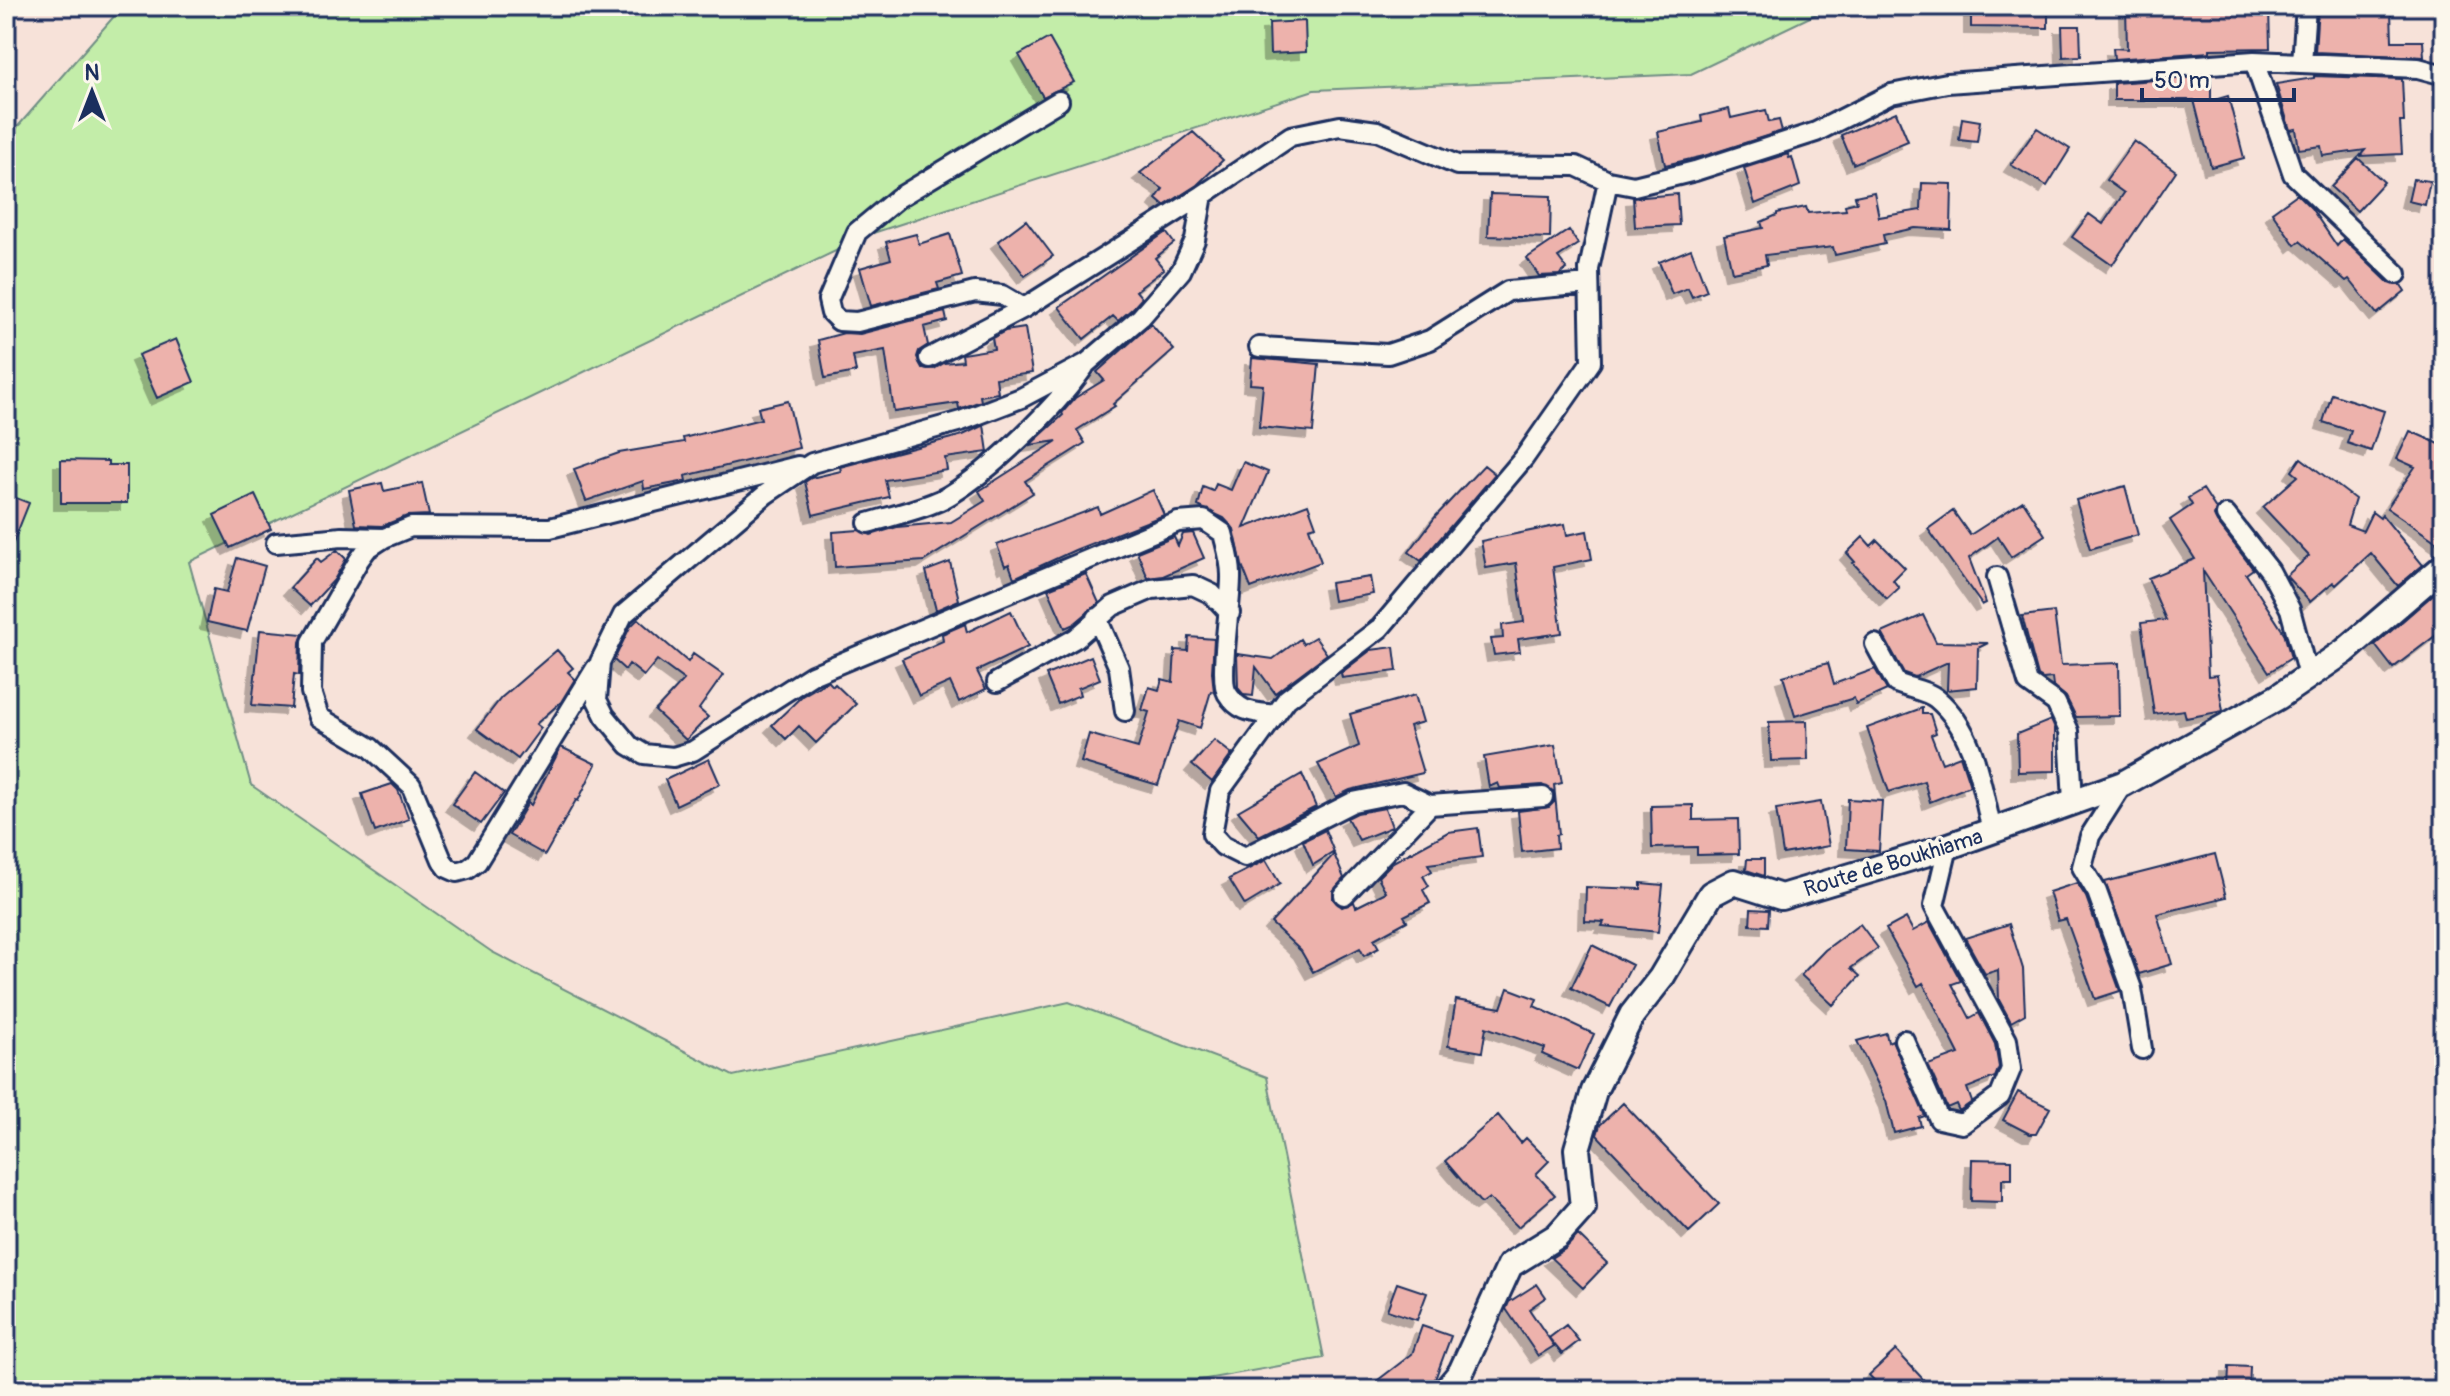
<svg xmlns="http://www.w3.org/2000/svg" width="2450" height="1396" font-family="Pangolin,sans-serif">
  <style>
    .green { fill: #c3eda9; stroke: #6f8e84; stroke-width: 2 }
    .building { fill: #edb2ac; stroke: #1b2f5e; stroke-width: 2; filter: url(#shadow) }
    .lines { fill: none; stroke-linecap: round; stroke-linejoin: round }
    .street-casing { stroke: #1b2f5e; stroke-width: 24 }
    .secondary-casing { stroke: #1b2f5e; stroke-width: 30 }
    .street { stroke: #fbf7ec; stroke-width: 18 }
    .secondary { stroke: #fbf7ec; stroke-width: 24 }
    .labels { text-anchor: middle; stroke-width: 7; stroke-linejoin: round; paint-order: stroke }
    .street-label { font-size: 22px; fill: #1b2f5e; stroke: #fbf7ec }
  </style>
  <defs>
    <filter id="shadow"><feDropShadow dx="-7" dy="7" stdDeviation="0" flood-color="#0004"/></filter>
  </defs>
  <rect width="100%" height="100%" fill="#f7e2d9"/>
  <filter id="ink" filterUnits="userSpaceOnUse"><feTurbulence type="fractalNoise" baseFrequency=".0125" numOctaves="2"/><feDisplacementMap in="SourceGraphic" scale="16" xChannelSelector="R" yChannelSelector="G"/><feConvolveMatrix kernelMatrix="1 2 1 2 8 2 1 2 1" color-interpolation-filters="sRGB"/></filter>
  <g filter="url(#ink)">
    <path class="green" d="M123 6H1833L1691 74 1314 90 873 233 189 562 251 785 492 952 733 1076 1069 1002 1267 1077 1324 1358 1144 1390H6V140Z"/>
    <path class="building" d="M1971 6H2048V28L1971 27Z
      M2176 6 2177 10 2269 6 2270 48 2210 49V52L2114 59 2113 48 2127 49 2126 8Z
      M2318 6H2350V12L2391 11 2392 41H2423L2424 57 2315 52Z
      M1305 21 1306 52 1270 54 1269 23Z
      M2062 26H2080L2081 56 2063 57Z
      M1049 38 1074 82 1043 97 1019 55Z
      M2211 76V101L2228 96 2244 158 2211 167 2194 100H2114V83Z
      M2314 76 2402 79 2404 122H2400L2402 154 2360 156 2365 150 2323 156 2321 146 2299 149 2296 129 2290 130 2276 84 2314 78Z
      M1729 109 1731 118 1766 110 1769 122 1779 120 1782 131 1704 156 1665 165 1658 132 1702 122 1701 116Z
      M1896 112 1908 141 1853 164 1841 135Z
      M1962 118 1980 121 1977 142 1959 140Z
      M2037 128 2070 149 2047 186 2011 165Z
      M1193 132 1223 160 1197 185 1164 206 1156 199 1163 189 1140 173Z
      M2134 141 2176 171 2112 265 2072 237 2089 214 2103 224 2124 193 2106 180Z
      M1788 154 1789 158 1792 157 1800 186 1755 204 1744 168Z
      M2358 158 2384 182 2357 211 2331 187Z
      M2413 179 2430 181 2425 205 2408 201Z
      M1922 183 1952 184 1951 230 1915 228 1883 235 1885 244 1835 255 1833 247 1765 255 1767 265 1732 272 1724 236 1763 228 1761 222 1777 215V213L1806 207 1808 213 1846 210 1845 205 1857 202 1855 196 1874 192 1879 217 1921 210Z
      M1490 194 1551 196 1550 238 1488 236Z
      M1677 194 1679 225 1635 227 1633 198Z
      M2297 194 2311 208 2337 246 2343 239 2389 283 2401 285 2405 291 2377 314 2349 279 2346 281 2300 241 2295 245 2272 212Z
      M1026 220 1053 256 1025 276 998 241Z
      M1569 230 1578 244 1558 257 1567 269 1559 275 1539 276 1527 258Z
      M1166 232 1174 243 1155 258 1164 269 1136 291 1142 298 1133 308 1118 321 1113 316 1084 339 1059 307Z
      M916 234 919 244 950 234 962 276 937 283 939 289 871 306 860 268 891 259 886 242Z
      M1691 249 1707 291 1692 297 1688 288 1672 294 1659 262Z
      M945 312 947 321 924 327 928 345 919 351 917 357 922 368 934 369 944 363 963 361 962 354 994 349 992 338 1005 331 1025 328 1032 373 996 378 998 393 980 396 981 401 959 409 958 403 894 412 885 350 853 356 856 372 825 378 818 340 844 333 860 334Z
      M1151 324 1174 350 1113 404 1115 406 1077 430 1085 443 1025 481 1033 493 924 561 835 567 833 532 859 530 871 535 897 527 951 522 985 501 979 491 1057 441 1030 445 1063 415 1062 413 1075 398 1104 380 1097 372Z
      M176 339 194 382 157 398 138 355Z
      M1252 358 1319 364 1313 432 1259 427 1263 385 1250 384Z
      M2332 394 2384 411 2371 451 2347 443 2351 431 2323 422Z
      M788 401 799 448 685 476 686 481 644 489 643 481 586 501 574 469 619 453 684 442 683 438 761 419 758 408Z
      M984 425 988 452 945 458 947 470 885 480 889 497 813 515 805 482 811 478 841 471 840 467 963 435Z
      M2410 431 2444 446V547L2387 508 2415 467 2397 459Z
      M2301 458 2355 499 2347 525 2363 531 2372 512 2380 518 2382 515 2423 565 2398 586 2371 553 2336 585 2333 582 2310 602 2286 576 2309 556 2263 507 2298 476 2292 471Z
      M61 460 108 461V465H127V503H61Z
      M1243 462 1268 472 1244 528 1308 504 1316 526 1309 528 1321 562 1251 588 1242 565 1234 529 1224 518 1198 506 1203 487 1213 491 1216 484 1231 490Z
      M1484 465 1495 474 1421 561 1409 552 1436 516Z
      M382 483 384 491 422 483 429 515 407 516 382 526 356 525 349 490Z
      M2125 486 2138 535 2090 549 2076 500Z
      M2203 489 2216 509 2214 516 2217 522 2253 569 2246 574 2284 633 2291 658 2269 672 2203 571 2208 676 2217 675 2223 711 2186 718 2184 710 2154 714 2141 623 2166 620 2148 578 2195 559 2170 520 2192 505 2188 498Z
      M1153 490 1164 515 1075 550 1014 578 1009 564 1005 566 997 545 1098 507 1100 514Z
      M6 494 29 503 7 558H6Z
      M255 495 271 529 230 548 214 515Z
      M2023 501 2045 535 2011 557 1998 537 1969 558 1986 603 1982 605 1928 529 1953 511 1970 535Z
      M1565 524 1567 535 1587 531 1592 559 1553 567 1562 633 1518 639 1520 652 1494 655 1491 639 1503 638 1502 625 1524 622 1516 563 1486 568 1481 541Z
      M1193 533 1204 558 1163 576 1148 578 1137 552 1174 537 1178 546 1183 534Z
      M1863 537 1871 546 1877 540 1905 568 1893 580 1899 588 1887 599 1853 563 1855 562 1847 553Z
      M337 550 346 559 334 580 310 606 290 588 317 558 321 562Z
      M237 558 265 566 247 631 207 622 214 589 227 592Z
      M950 562 959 600 936 610 926 571Z
      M1086 574 1099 603 1074 624 1065 628 1048 589Z
      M1370 577 1373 594 1333 601 1330 583Z
      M2436 592 2444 602V629L2393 668 2375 645Z
      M1011 611 1028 647 977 671 986 689 959 702 950 682 919 696 902 659 943 641 942 634 965 624 967 632Z
      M2054 612 2061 665 2119 663 2120 716 2076 717 2066 697 2053 686 2052 678 2043 679 2038 676 2022 616Z
      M1923 615 1936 642 1988 643 1978 648 1977 687 1947 690 1948 662 1915 677 1904 673 1882 633Z
      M638 619 688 662 693 654 723 675 699 709 708 717 686 740 655 711 684 680 657 660 644 676 629 664 625 670 614 660 630 627Z
      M260 630 303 634 300 642 299 675 294 674 291 708 252 705Z
      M1189 637 1214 639 1212 672 1214 692 1211 691 1200 728 1179 721 1158 785 1081 762 1089 734 1138 748 1149 712 1142 710 1149 687 1159 690 1162 679 1173 682 1175 650 1188 651Z
      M1315 637 1327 654 1275 693 1256 667 1253 696 1244 695 1238 688 1237 654 1273 659 1300 639 1303 644Z
      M1394 647 1397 671 1342 678 1341 673 1371 650Z
      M557 650 573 668 568 672 575 679 561 702 536 724 541 728 518 759 477 729 501 698Z
      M1091 656 1100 679 1078 688 1080 695 1058 704 1046 675Z
      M1828 663 1834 684 1875 669 1887 690 1856 704 1854 698 1795 716 1783 676Z
      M828 681 833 686 835 684 856 704 816 743 799 726 786 739 772 725 802 696Z
      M1415 695 1423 722 1409 726 1423 773 1350 790 1336 797 1318 764 1359 746 1350 714Z
      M1922 708V714H1930L1936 733 1931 735 1942 763 1960 756 1970 786 1930 802 1924 781 1889 792 1867 728Z
      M2051 720 2055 729V771L2018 772 2017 734Z
      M1807 721 1808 760 1771 761 1769 722Z
      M1214 740 1232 754 1212 782 1192 765Z
      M1555 745 1562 783 1554 785 1559 834 1556 835 1557 848 1522 852 1518 811 1549 807 1554 802 1553 791 1542 785 1500 788 1498 783 1489 787 1484 757Z
      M561 747 596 764 578 801 576 800 545 855 509 835 528 803 531 805Z
      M709 759 720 784 676 805 665 780Z
      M475 772 504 793 481 824 452 804Z
      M1302 774 1316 807 1259 836 1238 811Z
      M392 784 398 790 409 819 375 832 362 794Z
      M1848 799 1882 801 1879 851 1846 849Z
      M1821 802 1829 846 1783 854 1776 809Z
      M1693 805V820L1738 819 1739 854 1697 855V847L1652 848 1651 806Z
      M1385 808 1392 827 1359 840 1347 818 1357 813Z
      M1478 828 1482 857 1428 864 1432 871 1423 876 1429 886 1423 890 1430 903 1404 916 1407 921 1374 939 1379 948 1364 956 1360 948 1313 972 1301 951 1271 923 1334 854 1344 878 1333 891V899L1342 907 1354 902 1356 907 1386 892 1378 877 1393 862 1448 832Z
      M1325 830 1334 852 1313 865 1303 841Z
      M2215 854 2226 897 2157 914 2172 964 2139 974 2105 882Z
      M1747 859H1764V876L1746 870Z
      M1266 860 1280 884 1245 905 1229 879Z
      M1641 883 1663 885 1658 932 1602 926 1604 922 1585 921 1586 887 1641 889Z
      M2077 883 2086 897 2120 991 2095 999 2066 919 2058 921 2049 892Z
      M1751 909 1769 910 1768 926 1750 925Z
      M1906 918 1913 931 1929 922 1961 981 1952 984 1970 1018 1979 1013 1995 1044 1999 1067 1995 1077 1967 1088 1972 1102 1959 1111 1956 1104 1947 1108 1928 1065 1959 1054 1923 983 1918 986 1886 929Z
      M1860 924 1878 948 1851 968 1860 976 1833 1005 1801 975 1825 950Z
      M2009 924 2023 969 2025 1014 2011 1022 1999 1000 1998 970 1985 974 1965 938Z
      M1592 945 1632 965 1610 1007 1571 988Z
      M1508 988 1537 999 1534 1006 1594 1034 1578 1070 1542 1054 1545 1048 1486 1027 1482 1052 1448 1046 1456 1000 1501 1008Z
      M1886 1033 1888 1042 1892 1040 1925 1116 1919 1118 1921 1126 1894 1133 1886 1101 1857 1041Z
      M2018 1092 2050 1108 2036 1134H2030L2003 1120Z
      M1623 1103 1719 1204 1689 1232 1597 1135 1600 1125Z
      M1498 1115 1521 1143 1526 1138 1549 1161 1536 1174 1555 1195 1518 1227 1489 1198 1482 1203 1479 1201 1445 1161Z
      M1972 1159 2012 1160V1179H2002V1202L1971 1201Z
      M1578 1235 1607 1263 1583 1288 1551 1258 1565 1249Z
      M1397 1283 1427 1293 1417 1320 1387 1310Z
      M1537 1284 1546 1297 1529 1309 1554 1346 1538 1356 1506 1309 1509 1302Z
      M1566 1325 1579 1341 1562 1354 1549 1338Z
      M1422 1326 1451 1336 1431 1390H1365L1412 1354Z
      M1896 1350 1933 1390H1883L1869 1375Z
      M2229 1366 2250 1367 2249 1390H2228Z"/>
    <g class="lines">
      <g class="street-casing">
        <path id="street" d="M2254 61 2293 174 2397 274
          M2302 63 2306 6
          M1024 308 1002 295 975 292 857 322 839 321 831 313 828 300 857 232 898 198 1059 101
          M1259 347 1388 354 1430 340 1508 291 1589 284
          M929 358 1024 308 1203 195
          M2226 515 2270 571 2290 609 2308 676
          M868 523C891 516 931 507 950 495 994 468 1054 409 1084 367
          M276 543 342 537 384 538
          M1997 577 2028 683 2056 703 2069 731 2073 801
          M1097 618 1119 668 1125 711
          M1875 644 1896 683C1908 688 1928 691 1937 699 1975 731 1981 785 1992 831
          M596 668 477 862 468 869 457 872 448 868 442 860 411 785 371 748 319 717 311 692 312 642 359 560 367 549 384 538 411 527 550 528 798 466
          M997 682 1076 638 1113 606 1152 589 1193 585 1212 594 1230 613
          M1275 715C1254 712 1239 713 1227 693 1218 678 1232 599 1231 575 1231 561 1226 546 1223 533L1204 520 1178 522 812 675 693 751 673 757 644 754 629 745 605 716 597 700 600 662 623 615 766 494 812 463 961 421 1021 398 1087 363 1141 317 1181 271 1195 240 1203 195 1291 136 1340 126 1377 131 1457 165 1576 166 1608 181 1634 186 1695 171 1816 132 1891 94 1947 83 2254 61 2418 68 2444 75
          M2123 784 2090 836 2082 867 2097 892 2132 989 2142 1049
          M1543 797 1430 805 1403 792 1353 802 1245 857 1223 846 1212 834 1220 791 1287 699 1380 628 1524 458 1591 362 1589 269 1608 181
          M1344 895 1430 805
          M1904 1040 1939 1119 1962 1124 2000 1096 2011 1069 2007 1040 1934 906 1948 847"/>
      </g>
      <g class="secondary-casing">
        <path id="secondary" d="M1446 1390 1461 1372 1510 1265 1557 1236 1583 1207 1577 1149 1594 1091 1632 1015 1661 978 1711 894 1734 882 1781 897 1938 850 2123 784 2278 697 2345 651 2444 566"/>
      </g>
      <use href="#street" class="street"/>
      <use href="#secondary" class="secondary"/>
    </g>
  </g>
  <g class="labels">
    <g class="street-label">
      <text transform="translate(1893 862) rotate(-17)" y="8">Route de Boukhiama</text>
    </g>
  </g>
  <rect width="2450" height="1396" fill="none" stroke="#fbf7ec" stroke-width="32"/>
  <rect x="16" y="16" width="2418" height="1364" fill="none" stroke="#1b2f5e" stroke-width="3" filter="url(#ink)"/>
  <g transform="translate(92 92)" stroke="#fbf7ec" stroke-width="6" paint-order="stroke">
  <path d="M0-6L14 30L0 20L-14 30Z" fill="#1b2f5e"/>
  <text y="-12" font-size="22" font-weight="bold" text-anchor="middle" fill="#1b2f5e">N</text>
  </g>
  <path d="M2142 88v12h152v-12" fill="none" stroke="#1b2f5e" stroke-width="4"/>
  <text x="2154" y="88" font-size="24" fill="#1b2f5e" stroke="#fbf7ec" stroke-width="6" paint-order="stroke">50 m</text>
</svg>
